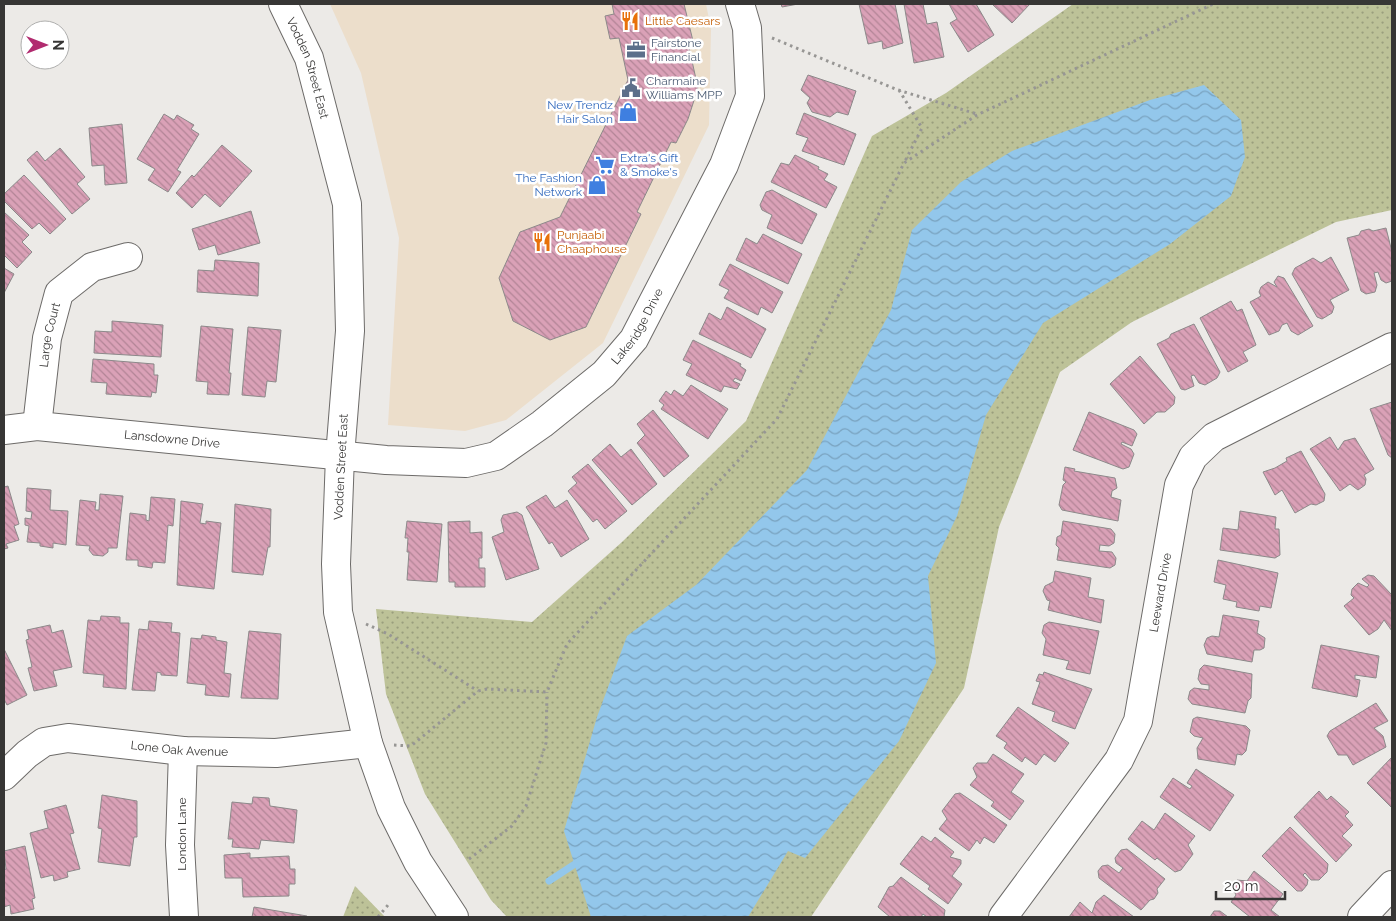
<svg xmlns="http://www.w3.org/2000/svg" width="1396" height="921" font-family="Raleway,sans-serif">
  <style>
    .commercial { fill: #ecdecb }
    .grass { fill: url(#grass-dots) }
    .water { fill: url(#water-waves) }
    .lines { fill: none; stroke-linecap: round; stroke-linejoin: round }
    .stream { stroke: #93c7eb; stroke-width: 7 }
    .building { fill: url(#building-back-hatch); stroke: #8c898a }
    .minor-casing { stroke: #6d6b69; stroke-width: 30 }
    .path { stroke: #979694; stroke-width: 3; stroke-dasharray: 2.5 4; stroke-linecap: butt }
    .minor { stroke: #fff; stroke-width: 28 }
    .labels { text-anchor: middle; stroke-width: 5; stroke-linejoin: round; paint-order: stroke }
    .food-label { font-size: 12px; fill: #c56008; stroke: #fff; text-anchor: start }
    .service-label { font-size: 12px; fill: #4e5e75; stroke: #fff; text-anchor: start }
    .street-label { font-size: 12px; fill: #373635; stroke: #fff }
    .shop-label { font-size: 12px; fill: #366cbe; stroke: #fff; text-anchor: end }
  </style>
  <defs>
    <pattern id="grass-dots" width="8" height="8" patternUnits="userSpaceOnUse" patternTransform="scale(1.25)"><rect width="8" height="8" fill="#bdc298"/><path d="M2 2h.1M6 6h.1" fill="none" stroke="#9a9e7d" stroke-width="1.8" stroke-linecap="round"/></pattern>
    <pattern id="water-waves" width="16" height="10" patternUnits="userSpaceOnUse" patternTransform="scale(1.25)"><rect width="16" height="10" fill="#93c7eb"/><path d="M0 5q4-4 8 0t8 0" fill="none" stroke="#79a2bf"/></pattern>
    <pattern id="building-back-hatch" width="6" height="6" patternUnits="userSpaceOnUse" patternTransform="scale(1.25)"><rect width="6" height="6" fill="#daa1b7"/><path d="M-1 5l2 2M0 0l6 6M5-1l2 2" fill="none" stroke="#b28496"/></pattern>
  </defs>
  <rect width="100%" height="100%" fill="#eceae7"/>
  <path class="commercial" d="M330 4H706L711 29 709 125 603 343 506 420 465 431 388 425 399 238 361 73Z"/>
  <path class="grass" d="M1073 4H1392V210L1336 222 1132 322 1060 372 999 527 964 688 811 917H507L491 900 425 794 386 694 376 609 532 622 622 542 746 421 872 136 946 93Z
    M355 886 385 917H343Z"/>
  <path class="water" d="M1204 85 1241 120 1245 157 1231 196 1170 244 1043 323 986 415 957 516 928 576 936 663 899 741 805 858 788 851 748 917H591L564 831 597 717 627 636 696 585 807 470 891 310 912 230 961 182 1012 151 1150 100Z"/>
  <g class="lines">
    <path class="stream" d="M549 881 581 860"/>
  </g>
  <path class="building" d="M612 4H684L693 41 688 43 698 88 688 119 676 143 671 142 637 212 641 214 586 327 550 340 513 321 499 278 520 232 560 217 628 80 619 38 610 39 605 16 614 14Z
    M781 4H798L782 7Z
    M859 4H895L903 43 883 49 882 41 868 44Z
    M904 4H923L927 24 937 22 944 57 914 63Z
    M949 4H976L994 35 968 52 950 23 957 19Z
    M992 4H1030L1012 23Z
    M808 75 856 91 848 115 837 112 830 117 812 112 807 103 810 98 801 90Z
    M804 113 856 134 844 165 802 151 808 138 796 134Z
    M164 114 174 120 177 115 194 125 191 129 199 134 177 170 181 172 168 192 148 180 155 169 137 159Z
    M122 124 127 183 105 185 104 165 92 166 89 128Z
    M222 145 252 171 220 207 205 194 192 208 176 193 192 175 194 177Z
    M60 148 85 177 77 184 90 199 72 214 27 160 37 151 45 161Z
    M795 155 819 167 818 169 828 174 824 180 837 187 826 208 771 182 781 163 789 165Z
    M24 175 66 219 50 234 39 223 32 229 4 201V194Z
    M772 190 817 214 802 244 767 228 772 215 762 210 760 205 766 192Z
    M251 211 260 243 218 255 215 245 199 250 192 229Z
    M4 212 29 235 22 242 32 252 17 268 4 255Z
    M1386 228 1392 252V281L1386 283 1381 280 1378 272 1374 273 1377 285 1375 292 1366 294 1361 291 1347 238 1359 235 1361 231 1369 229 1373 231Z
    M763 234 802 254 788 284 736 260 746 238 757 244Z
    M1331 257 1349 290 1330 300 1334 307 1332 313 1322 319 1317 317 1292 274 1295 268 1313 258 1321 263Z
    M215 260 259 263 258 296 197 292 198 270 214 271Z
    M730 264 783 292 772 313 761 307 758 315 724 298 729 290 719 285Z
    M4 268 14 274 4 293Z
    M1278 276 1284 278 1313 326 1298 335 1291 331 1287 323 1282 325 1279 331 1269 335 1250 302 1261 296 1259 292 1261 287 1268 282 1277 287 1274 282Z
    M1231 301 1237 311 1242 309 1256 345 1243 352 1248 361 1228 372 1200 318Z
    M727 307 766 329 751 358 699 334 709 313 721 320Z
    M112 321 163 325 161 357 94 353 95 331 112 332Z
    M1194 324 1220 372 1217 378 1205 385 1199 383 1194 375 1191 376 1194 386 1185 390 1181 389 1157 344 1169 338 1171 334Z
    M201 326 233 329 229 373H231L229 395 207 394 208 382 196 381Z
    M248 327 281 330 276 382 267 381 265 397 242 395Z
    M693 340 741 364 740 366 746 370 741 381 735 378 733 381 740 384 737 389 724 386 721 392 686 375 692 364 683 360Z
    M1140 356 1175 397 1174 404 1165 412H1157L1144 424 1110 384Z
    M93 359 154 364V375H158L156 393 152 392 151 397 106 394 107 383 91 382Z
    M691 385 728 409 708 439 661 409 664 405 659 401 666 391 671 395 674 390 683 396Z
    M1392 402V458L1388 455 1370 409Z
    M653 410 689 456 664 477 637 443 645 435 637 424Z
    M1089 412 1134 430 1137 434 1132 446 1122 442 1121 444 1131 449 1134 454 1129 467 1123 469 1073 450Z
    M1330 437 1338 450 1344 441 1355 438 1374 469 1364 475 1366 479 1365 485 1358 490 1350 484 1340 491 1310 449Z
    M610 444 621 457 631 449 657 484 632 505 592 460Z
    M1301 451 1325 494 1324 501 1316 505 1311 504 1295 513 1282 490 1275 495 1263 472 1275 468 1287 461 1286 458Z
    M588 464 627 511 605 529 597 519 593 522 568 491 577 483 572 477Z
    M1065 467 1075 469 1074 471 1115 478 1117 488 1112 491 1111 497 1121 500 1118 521 1062 510 1059 505 1063 485 1066 482 1063 480Z
    M8 486 19 524 14 526 19 540 6 544 8 548 4 549V487Z
    M27 488 51 490 50 510 68 511 66 545 53 543V548L40 546V543L27 542 29 526 25 525V518L31 519 32 512 26 511Z
    M100 494 123 496 117 548H108V552L103 556 93 555 89 550 90 546 76 545 80 500 96 502 95 510H99Z
    M546 495 555 508 567 500 589 539 561 557 552 542 549 544 526 507Z
    M151 497 175 499 173 526 168 525 165 563 153 562 152 568 138 566V560H126L130 513 146 515V520L149 521Z
    M181 501 203 504 200 523 206 524V521L221 523 214 589 177 585Z
    M235 504 271 509 270 547H268L263 575 232 572Z
    M1240 511 1276 517 1275 529H1279L1280 555 1275 558 1220 550 1223 528 1238 530Z
    M517 512 522 515 539 569 506 580 492 537 504 532 501 520 503 515Z
    M407 521 442 524 437 582 407 580 409 552H407L408 538H405Z
    M470 521V533L482 532V558H479V568H485V587H455V582H449L448 522Z
    M1063 521 1111 529 1115 534 1114 543 1109 546 1100 545 1099 551 1112 552 1116 558 1115 565 1110 568 1057 560 1059 548 1056 545 1057 537 1061 535Z
    M1218 560 1278 573 1271 608 1260 606 1259 611 1236 607 1237 602 1223 599 1226 585 1214 582Z
    M1055 571 1091 578 1088 597 1104 600 1101 623 1048 610 1050 601 1047 600 1043 591 1045 586 1053 582Z
    M1368 575 1374 576 1392 595V631L1384 620 1378 629 1369 635 1344 606 1354 598 1351 595 1352 589 1358 583 1367 587 1369 585 1362 579Z
    M1223 615 1259 621 1257 633 1265 638 1264 648 1260 650H1254L1252 662 1207 654 1204 645 1207 638 1212 636 1219 637Z
    M101 616 120 617V623H129L126 689 103 687 104 675 83 673 88 620 100 621Z
    M149 621 172 623 171 632 180 633 177 676 161 675V673L157 672 155 691 132 690 139 629 148 630Z
    M1049 622 1099 631 1090 674 1066 669 1069 661 1043 655 1046 639 1042 633 1044 625Z
    M50 625 52 633 63 630 72 667 53 671 57 686 34 691 28 668 32 667 26 640 29 639 27 630Z
    M249 631 281 634 278 699 241 698Z
    M202 635 216 637V640L227 642 224 673 231 674 229 697 205 695 206 685 187 683 191 638 201 639Z
    M1321 645 1379 656 1376 678 1355 675V679L1360 680 1357 697 1312 688Z
    M4 649 27 695 7 705 4 699Z
    M1204 665 1252 674 1251 698 1248 701 1245 713 1192 704 1188 699 1190 691 1194 688 1209 690V685L1201 684 1198 679 1200 669Z
    M1044 672 1092 689 1075 729 1052 721 1055 712 1032 704 1040 682 1036 681 1039 674 1043 675Z
    M1376 703 1388 721 1374 728 1383 736 1386 747 1353 765 1347 755H1338L1327 736 1330 731Z
    M1018 707 1069 743 1055 762 1044 754 1036 765 1025 757 1022 762 1004 748 1007 743 996 736Z
    M1197 717 1246 726 1250 730 1246 751 1242 755 1237 754 1235 765 1198 759 1197 748 1203 738 1194 736 1190 732 1193 719Z
    M993 754 1024 774 1011 792 1024 801 1010 820 991 806 994 802 970 785 977 777 973 768 977 763H987Z
    M1392 757V808L1367 783Z
    M1196 769 1234 795 1210 831 1160 797 1173 778 1190 789 1192 786 1187 783Z
    M1319 791 1327 800 1331 796 1349 812 1345 816 1353 825 1342 836 1352 845 1336 862 1294 817Z
    M960 793 1007 825 994 843 984 837 980 844 977 840 969 851 939 829 947 819 942 811 955 794Z
    M102 795 137 801V837H134L130 866 98 862 102 829 98 828Z
    M253 797 269 798 270 806 297 810 294 843 261 840 259 849 232 847 233 839H228L232 802 252 804Z
    M66 805 74 833 70 834 80 869 67 872 68 877 54 881 53 875 41 878 30 833 48 828 44 811Z
    M1165 813 1195 836 1188 845 1193 854 1181 870 1175 872 1157 858 1155 860 1128 839 1142 821 1154 830Z
    M1290 827 1328 864 1327 872 1319 880H1311L1305 873 1303 875 1308 880 1307 885 1302 891H1297L1262 856Z
    M922 836 931 842 935 837 954 852 950 857 961 860V864L952 876 962 884 948 904 928 889 930 886 900 864Z
    M25 846 35 898 32 899 34 909 11 914 10 905 4 907V870L6 869 4 851Z
    M1127 849 1165 879 1157 889 1158 893 1154 899 1150 900 1141 910 1099 878 1098 871 1102 866 1108 865 1119 873 1123 868 1116 863 1115 858 1121 850Z
    M250 853V858L289 856 290 869H295V884H289V896L243 897 242 878H225L224 855Z
    M1254 871 1283 894 1271 910 1280 917H1250L1231 902 1236 895 1232 887 1237 880 1247 881Z
    M901 877 945 910 944 917H927L923 914 921 917H890L878 907 889 887 893 886Z
    M1104 895 1134 917H1069L1080 902 1092 913 1096 902Z
    M254 907 307 916V917H252Z
    M1214 911H1220L1228 917H1210Z"/>
  <g class="lines">
    <g class="minor-casing">
      <g id="minor">
        <path id="s1" d="M283 4 309 58 347 204 350 331 340 456 336 564 338 612 368 743 391 808 418 862 454 917"/>
        <path id="s2" d="M37 426 47 338 59 293 92 267 128 257"/>
        <path id="s3" d="M4 430 37 426 386 460 466 463 496 456 542 424 604 374 634 339 724 165 750 96 747 28 740 4"/>
        <path d="M183 751 180 845 184 917"/>
        <path id="s4" d="M4 776 27 754 44 742 68 738 183 751 276 753 368 743"/>
        <path id="s5" d="M1003 917 1119 760 1138 721 1179 485 1193 457 1214 437 1392 347"/>
        <path d="M1362 917 1392 885"/>
      </g>
    </g>
    <path class="path" d="M772 38 898 90 977 114
      M899 90 922 128 904 163
      M366 624 388 634 478 691
      M394 745 411 746 478 691 487 689 547 692 567 644 777 419 904 163 977 115 1213 4
      M469 859 512 826 526 806 546 743 547 692
      M378 917 388 905"/>
    <use href="#minor" class="minor"/>
  </g>
  <defs>
    <g id="restaurant-bare" transform="scale(1.5)"><path d="M-5-6h1v4h1v-4h1v4h1v-4h1v5L-1.5 .5V6h-2V.5L-5-1ZM5-6V6H3V1.5H1.5Q1.5-4 5-6Z" fill="#e8710a" stroke="#fff" stroke-width="2.5" paint-order="stroke"/></g>
    <g id="office-bare" transform="scale(1.5)"><path d="M-6-3h4V-5.5h4V-3h4V5H-6ZM-1-4.5V-3h2v-1.5ZM-6 0V1H6V0Z" fill="#5c6f8a" stroke="#fff" stroke-width="2.5" paint-order="stroke"/></g>
    <g id="civic-bare" transform="scale(1.5)"><path d="M-.6-6.5H3V-4.5H.6V-3L4-1V1h2V6H-6V1h2V-1L-.6-3ZM-1.2 2.5V6h2.4V2.5Z" fill="#5c6f8a" stroke="#fff" stroke-width="2.5" paint-order="stroke"/></g>
    <g id="shop-bare" transform="scale(1.5)"><path d="M-5-2.5h2.3a2.7 3.5 0 0 1 5.4 0H5L5.5 6h-11ZM-1.5-2.5h3a1.5 2.3 0 0 0-3 0Z" fill="#3f7fe0" stroke="#fff" stroke-width="2.5" paint-order="stroke"/></g>
    <g id="supermarket-bare" transform="scale(1.5)"><path d="M-6-5.5h2.5l.6 2H6L4.5 2H-2.5L-4.4-4H-6ZM-1.5 3.2a1.3 1.3 0 1 0 .1 0ZM3 3.2a1.3 1.3 0 1 0 .1 0Z" fill="#3f7fe0" stroke="#fff" stroke-width="2.5" paint-order="stroke"/></g>
  </defs>
  <g fill-rule="evenodd">
    <use href="#restaurant-bare" x="630" y="21"/>
    <use href="#office-bare" x="636" y="50"/>
    <use href="#civic-bare" x="631" y="88"/>
    <use href="#shop-bare" x="628" y="112"/>
    <use href="#supermarket-bare" x="605" y="165"/>
    <use href="#shop-bare" x="597" y="185"/>
    <use href="#restaurant-bare" x="542" y="242"/>
  </g>
  <g class="labels">
    <g class="food-label">
      <text x="645" y="25">Little Caesars</text>
      <text x="557" y="239">Punjaabi<tspan x="557" dy="14">Chaaphouse</tspan></text>
    </g>
    <g class="service-label">
      <text x="651" y="47">Fairstone<tspan x="651" dy="14">Financial</tspan></text>
      <text x="646" y="85">Charmaine<tspan x="646" dy="14">Williams MPP</tspan></text>
    </g>
    <g class="street-label">
      <text dy="4" stroke="none"><textPath href="#s1" startOffset="69">Vodden Street East</textPath></text>
      <text dy="4" stroke="none"><textPath href="#s3" startOffset="689">Lakeridge Drive</textPath></text>
      <text dy="4" stroke="none"><textPath href="#s2" startOffset="92">Large Court</textPath></text>
      <text dy="4" stroke="none"><textPath href="#s3" startOffset="169">Lansdowne Drive</textPath></text>
      <text transform="translate(341 467) rotate(-87)" y="4">Vodden Street East</text>
      <text dy="4" stroke="none"><textPath href="#s5" startOffset="369">Leeward Drive</textPath></text>
      <text dy="4" stroke="none"><textPath href="#s4" startOffset="189">Lone Oak Avenue</textPath></text>
      <text transform="translate(182 834) rotate(-90)" y="4">London Lane</text>
    </g>
    <g class="shop-label">
      <text x="613" y="109">New Trendz<tspan x="613" dy="14">Hair Salon</tspan></text>
      <text x="620" y="162" text-anchor="start">Extra's Gift<tspan x="620" dy="14">&amp; Smoke's</tspan></text>
      <text x="582" y="182">The Fashion<tspan x="582" dy="14">Network</tspan></text>
    </g>
  </g>
  <rect width="1396" height="921" fill="none" stroke="#373635" stroke-width="10"/>
  <g transform="translate(45 45) rotate(90)"><circle r="24" fill="#ffffff" stroke="#afafae"/>
  <path d="M0-4L9 19L0 12L-9 19Z" fill="#b12b6f"/>
  <text y="-8" font-size="14" font-weight="bold" text-anchor="middle" fill="#373635">N</text>
  </g>
  <path d="M1216 891v8h69v-8" fill="none" stroke="#373635" stroke-width="2.5"/>
  <text x="1224" y="891" font-size="15" fill="#373635" stroke="#ffffff" stroke-width="4" paint-order="stroke">20 m</text>
</svg>
